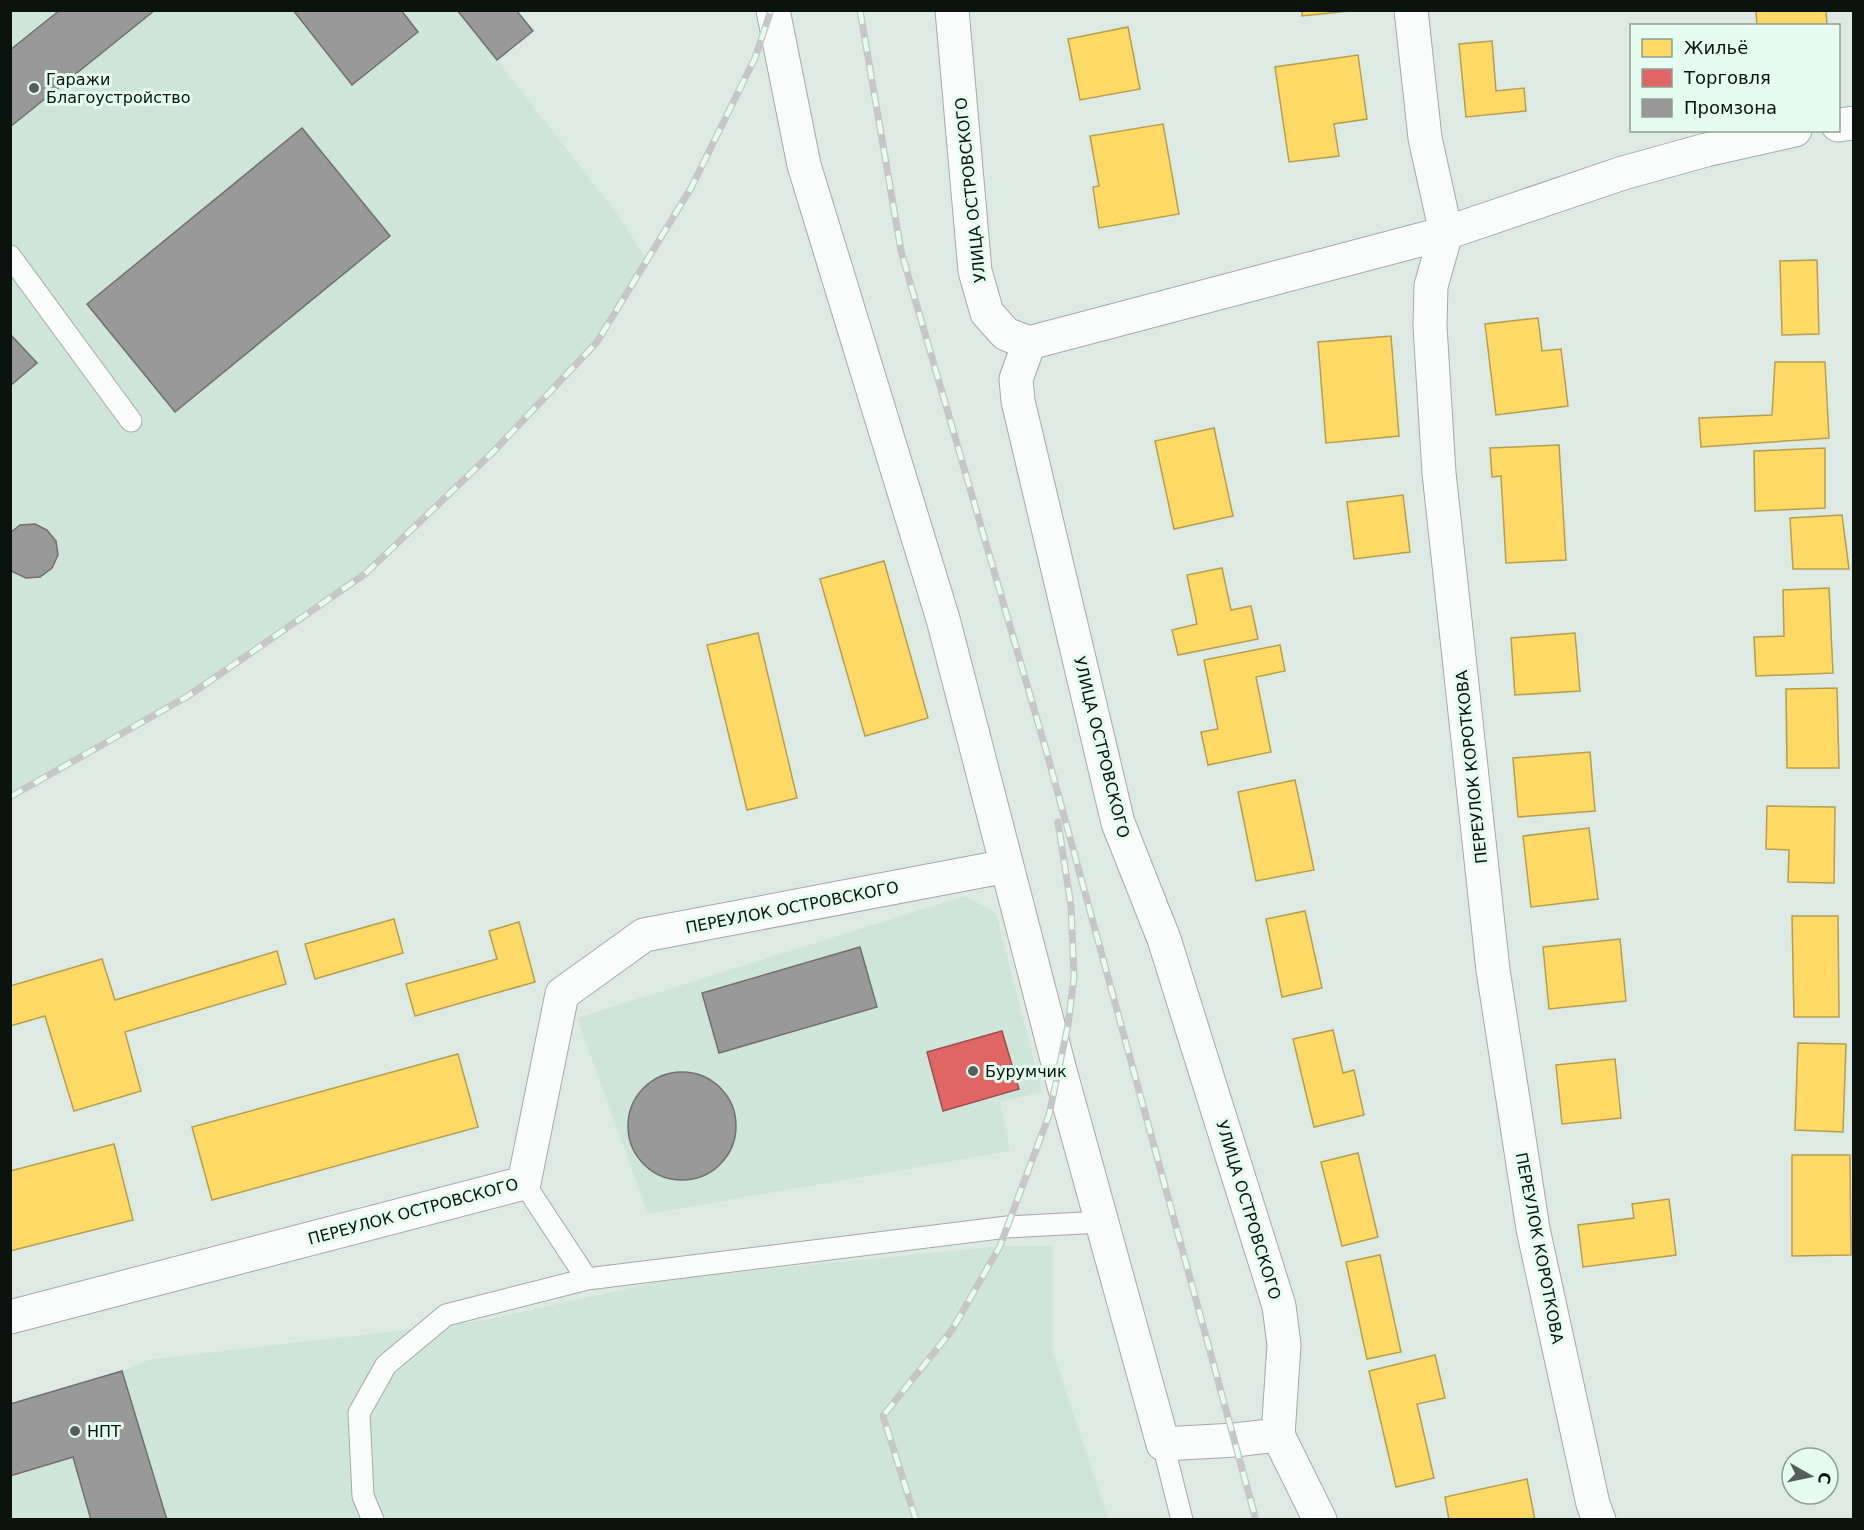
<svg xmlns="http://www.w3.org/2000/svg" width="1864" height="1530" font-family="'DejaVu Sans',sans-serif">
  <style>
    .built { fill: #cee5da }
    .homes { fill: #ffd966; stroke: #b69e4c; stroke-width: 1.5 }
    .shops { fill: #e06666; stroke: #a04d4c; stroke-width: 1.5 }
    .industry { fill: #999; stroke: #6e7170; stroke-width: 1.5 }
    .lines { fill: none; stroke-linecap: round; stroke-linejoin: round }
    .lane-casing { stroke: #a2aba7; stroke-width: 23 }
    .street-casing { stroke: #a2aba7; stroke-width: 35 }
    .lane { stroke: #fafcfb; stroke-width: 21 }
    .street { stroke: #fafcfb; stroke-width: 33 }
    .rail-casing { stroke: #c4c7c5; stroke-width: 7 }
    .rail { stroke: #e5fcf1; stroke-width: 4.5; stroke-dasharray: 14; stroke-linecap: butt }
    .poi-dot { fill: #545e5a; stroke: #e5fcf1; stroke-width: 2 }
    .labels { text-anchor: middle; stroke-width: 6; stroke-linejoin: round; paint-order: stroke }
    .poi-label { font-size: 16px; fill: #0b130f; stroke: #e5fcf1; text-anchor: start }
    .street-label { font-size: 16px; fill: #0b130f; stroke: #e5fcf1 }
  </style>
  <rect width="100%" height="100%" fill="#ddeae4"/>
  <path class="built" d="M11 11H516L533 31 497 60 618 215 647 260 597 342 495 450 365 574 188 696 11 797Z
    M965 896 996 913 1042 1092 1000 1102 1010 1151 648 1214 577 1018Z
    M1000 1246H1053V1352L1108 1519 11 1520V1404L122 1371 148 1360 481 1321 671 1279Z"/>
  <path class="homes" d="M1302 10H1359L1302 16Z
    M1756 10H1826L1827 26H1757Z
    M1128 27 1140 89 1080 100 1068 39Z
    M1492 41 1496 91 1524 88 1526 111 1466 117 1459 44Z
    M1358 55 1367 119 1334 124 1339 156 1289 162 1275 67Z
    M1163 124 1179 214 1099 228 1093 187 1099 186 1090 136Z
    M1817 260 1819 334 1782 335 1780 261Z
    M1538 318 1542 351 1561 349 1568 406 1496 415 1485 324Z
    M1391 336 1399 436 1326 443 1318 342Z
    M1775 362H1825L1829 438 1701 447 1699 418 1772 415Z
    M1214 428 1233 516 1174 529 1155 441Z
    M1559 445 1566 560 1506 563 1501 476 1492 477 1490 448Z
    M1825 448V508L1755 511 1754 451Z
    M1403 495 1410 552 1354 559 1347 502Z
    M1842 515 1849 569H1793L1790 518Z
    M884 561 928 718 865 736 820 579Z
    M1222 568 1231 610 1251 606 1258 639 1178 655 1172 630 1197 624 1187 575Z
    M1829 588 1833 673 1756 676 1754 637 1784 636 1783 590Z
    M758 633 797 798 747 810 707 645Z
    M1575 633 1580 691 1515 695 1511 638Z
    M1280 645 1285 671 1256 677 1271 752 1208 765 1201 732 1218 729 1204 660Z
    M1837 688 1839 768H1787L1786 689Z
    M1590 752 1595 811 1518 817 1513 758Z
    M1295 780 1314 870 1256 881 1238 792Z
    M1767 806 1835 807 1834 883 1788 882 1789 850 1766 849Z
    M1589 828 1598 899 1531 907 1523 836Z
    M1305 911 1322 988 1282 997 1266 919Z
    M1792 916H1838L1839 1017H1794Z
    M394 919 403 953 315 979 305 944Z
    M519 922 535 982 415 1016 406 984 497 959 489 931Z
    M1620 939 1626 1001 1549 1009 1543 947Z
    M277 951 286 984 125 1032 141 1091 74 1111 45 1016 10 1026V986L102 959 115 1000Z
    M1333 1030 1343 1073 1354 1070 1364 1115 1314 1127 1293 1039Z
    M1798 1043 1846 1044 1843 1132 1795 1130Z
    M458 1054 478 1127 212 1200 192 1127Z
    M1615 1059 1621 1118 1562 1124 1556 1065Z
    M114 1144 133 1220 10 1251V1171Z
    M1358 1153 1378 1237 1342 1246 1321 1162Z
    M1792 1155H1850L1851 1255 1792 1256Z
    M1669 1199 1676 1255 1583 1267 1578 1225 1634 1218 1632 1204Z
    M1380 1255 1401 1352 1367 1359 1346 1262Z
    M1435 1355 1445 1398 1417 1404 1434 1478 1396 1487 1369 1371Z
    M1527 1479 1535 1520H1449L1445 1497Z"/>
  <path class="shops" d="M1002 1031 1019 1089 943 1111 927 1052Z"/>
  <path class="industry" d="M60 10H155L10 127V50Z
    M293 10H401L418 32 352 85Z
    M457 10H516L533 31 497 60Z
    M302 128 390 236 175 412 87 304Z
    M10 334 37 363 10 386Z
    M35 524 47 530 56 541 58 555 52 568 40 577 26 578 13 572 10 569V533L20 525Z
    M860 947 877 1007 719 1053 702 993Z
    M628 1126a54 54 0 1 1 108 0a54 54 0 1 1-108 0Z
    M122 1371 167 1520H91L73 1457 10 1476V1404Z"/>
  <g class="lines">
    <g class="lane-casing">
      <path id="lane" d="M10 256 131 421
        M524 1183 587 1279
        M1163 1444 1182 1520
        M373 1520 363 1496 359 1413 386 1365 446 1315 587 1279 1007 1227 1102 1222"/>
    </g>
    <g class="street-casing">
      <path id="street" d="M773 10 804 165 943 619 1059 1067 1163 1444 1235 1440 1278 1435
        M952 10 975 271 987 313 1006 334 1029 343
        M1411 10 1425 138 1446 233 1431 286 1430 326 1439 473 1493 970 1533 1229 1593 1504 1599 1520
        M1838 125 1854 123
        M1029 343 1016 379 1018 401 1118 823 1164 939 1279 1306 1284 1345 1278 1435 1320 1520
        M1029 343 1446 233 1623 173 1706 150 1795 130
        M10 1317 524 1183 562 994 644 935 1007 866"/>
    </g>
    <use href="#lane" class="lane"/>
    <use href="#street" class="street"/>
    <g class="rail-casing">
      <path id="rail" d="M860 10 901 251 1048 757 1256 1520
        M10 797 188 696 365 574 495 450 597 342 691 188 755 58 771 10
        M916 1520 883 1416 952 1330 1000 1246 1049 1115 1068 1025 1074 977 1071 906 1058 822"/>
    </g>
    <use href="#rail" class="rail"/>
  </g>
  <g class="poi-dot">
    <circle cx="34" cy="88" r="6"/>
    <circle cx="973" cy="1071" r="6"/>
    <circle cx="75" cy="1431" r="6"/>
  </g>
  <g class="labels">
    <g class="poi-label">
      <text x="46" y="85">Гаражи<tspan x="46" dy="18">Благоустройство</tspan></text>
      <text x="985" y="1077">Бурумчик</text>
      <text x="87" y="1437">НПТ</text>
    </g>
    <g class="street-label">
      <text transform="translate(970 190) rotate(-96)" y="6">УЛИЦА ОСТРОВСКОГО</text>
      <text transform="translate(1102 747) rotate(76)" y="6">УЛИЦА ОСТРОВСКОГО</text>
      <text transform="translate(1471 767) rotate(-96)" y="6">ПЕРЕУЛОК КОРОТКОВА</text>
      <text transform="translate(792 907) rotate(-11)" y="6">ПЕРЕУЛОК ОСТРОВСКОГО</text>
      <text transform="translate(1249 1210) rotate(73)" y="6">УЛИЦА ОСТРОВСКОГО</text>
      <text transform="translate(413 1211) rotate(-15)" y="6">ПЕРЕУЛОК ОСТРОВСКОГО</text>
      <text transform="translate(1540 1248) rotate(79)" y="6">ПЕРЕУЛОК КОРОТКОВА</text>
    </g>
  </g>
  <rect width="1864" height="1530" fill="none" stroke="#0b130f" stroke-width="24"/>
  <rect x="1630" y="24" width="210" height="108" fill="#e5fcf1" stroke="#8e9f97" stroke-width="1.5"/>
  <rect x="1642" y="39" width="30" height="18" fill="#ffd966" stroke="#8e9f97" stroke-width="1.5"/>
  <text x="1684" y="54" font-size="18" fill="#0b130f">Жильё</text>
  <rect x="1642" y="69" width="30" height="18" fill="#e06666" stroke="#8e9f97" stroke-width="1.5"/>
  <text x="1684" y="84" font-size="18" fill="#0b130f">Торговля</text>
  <rect x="1642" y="99" width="30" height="18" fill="#999999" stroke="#8e9f97" stroke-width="1.5"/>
  <text x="1684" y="114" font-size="18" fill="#0b130f">Промзона</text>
  <g transform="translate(1810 1476) rotate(99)"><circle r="28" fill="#e5fcf1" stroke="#8e9f97" stroke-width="1.5"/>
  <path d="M0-4.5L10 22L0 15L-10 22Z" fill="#545e5a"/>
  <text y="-9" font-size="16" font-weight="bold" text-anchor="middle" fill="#0b130f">С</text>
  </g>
</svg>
